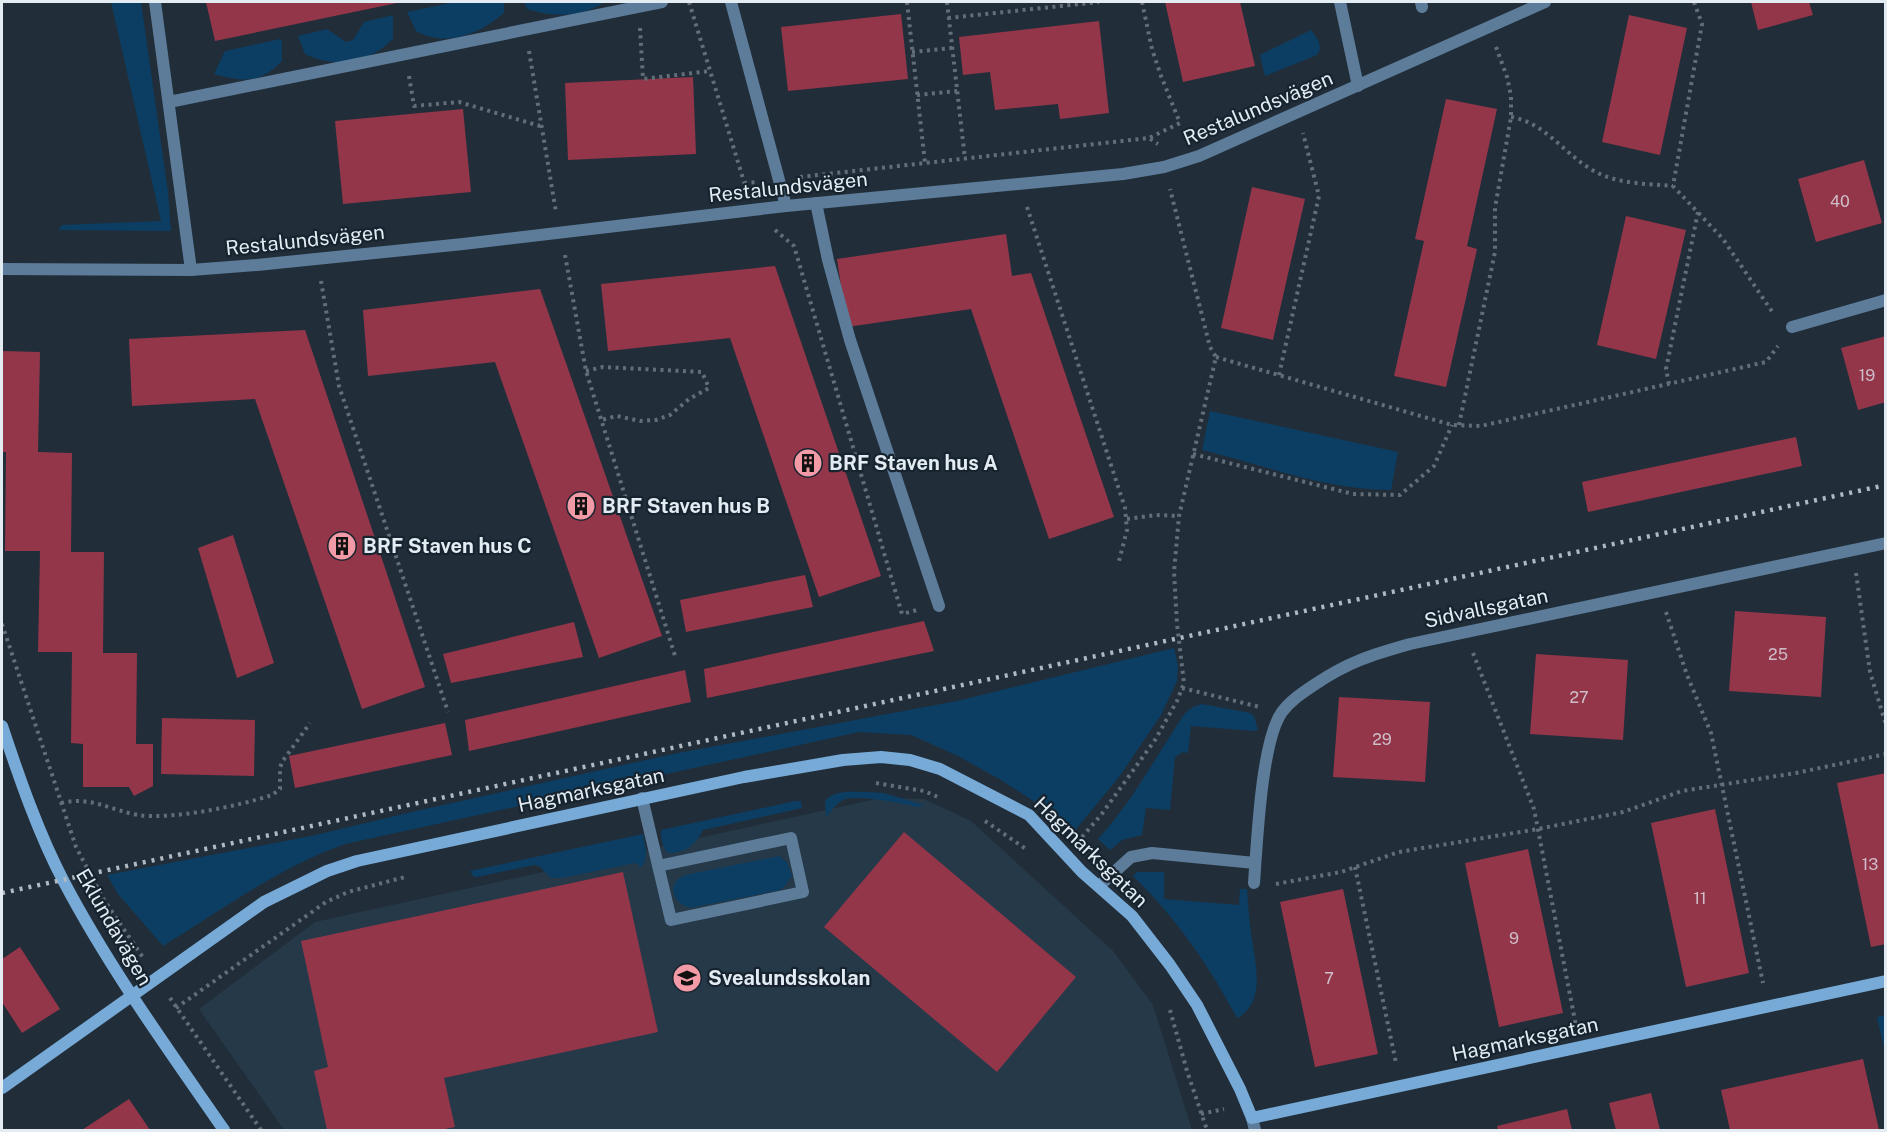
<svg xmlns="http://www.w3.org/2000/svg" width="1887" height="1132" font-family="'Public Sans',sans-serif">
  <style>
    .built { fill: #263948 }
    .green { fill: #0c3e63 }
    .building { fill: #93364a }
    .lines { fill: none; stroke-linecap: round; stroke-linejoin: round }
    .path { stroke: #636e78; stroke-width: 4; stroke-dasharray: 3 4.5; stroke-linecap: butt }
    .lane { stroke: #5d7c99; stroke-width: 12 }
    .street { stroke: #5d7c99; stroke-width: 12 }
    .secondary { stroke: #77aad7; stroke-width: 12 }
    .rail { stroke: #b1bac3; stroke-width: 4.5; stroke-dasharray: 3 6; stroke-linecap: butt }
    .labels { text-anchor: middle; stroke-width: 4.5; stroke-linejoin: round; paint-order: stroke }
    .number-label { font-size: 16px; fill: #cfbec9 }
    .street-label { font-size: 20px; fill: #e3ebf3; stroke: #17242f }
    .poi-label { font-size: 20px; font-weight: bold; fill: #e3ebf3; stroke: #17242f; text-anchor: start }
  </style>
  <rect width="100%" height="100%" fill="#212e39"/>
  <path class="built" d="M881 798 924 799 971 821 1113 951 1153 1005 1192 1130H284L199 1009 315 922Z"/>
  <path class="green" d="M111 2H141L168 192 171 231 58 230 62 225 161 221Z
    M455 2H504V13C479 34 447 48 416 31L407 12Z
    M524 2H604C582 18 551 17 527 9Z
    M393 15V39C369 63 336 69 305 54L298 36 327 29 346 42 353 40 364 22Z
    M1311 30C1317 38 1324 46 1317 55L1265 76 1260 55Z
    M280 39 282 41V61C260 84 243 82 214 74L225 51Z
    M1210 411 1398 452 1391 490C1326 490 1264 465 1202 450Z
    M1174 648 1178 666 1177 681 1161 715 1119 777 1072 834 1041 806 1001 780 958 756 911 735 859 732 345 844C279 867 222 910 163 946L118 894 107 875 311 836 416 811 673 754 957 701Z
    M1202 704 1250 713 1254 716 1258 730 1254 731 1191 726 1188 753 1183 752 1175 757 1170 810 1146 808 1142 835 1122 840 1110 850 1098 839C1133 801 1156 756 1185 713L1193 707Z
    M864 792 884 793 924 805 918 807C902 804 857 794 843 800 836 803 831 812 826 817L825 801C835 790 850 792 864 792Z
    M795 801H801L802 808 703 830C695 845 686 853 668 853 662 847 661 839 661 830Z
    M643 834C645 846 650 859 640 868L638 864 635 863 562 878H551L539 866 534 865 477 877H474L470 871Z
    M779 856 787 862 792 876 785 886 780 890 690 908C673 903 665 884 685 875Z
    M1137 872H1164V899L1239 905 1240 889H1247C1248 903 1249 917 1251 932 1254 960 1268 1001 1237 1018 1210 967 1175 916 1133 876Z
    M1885 1015H1886L1885 1052 1877 1017Z"/>
  <path class="building" d="M206 2H397V3L215 41Z
    M1165 2H1240L1255 66 1183 82Z
    M1751 2H1809L1813 15 1758 30Z
    M901 14 908 79 788 91 781 27Z
    M1629 15 1687 28 1660 155 1602 142Z
    M1099 21 1109 113 1060 119 1058 104 995 110 990 72 963 75 959 37Z
    M693 77 696 154 568 160 565 83Z
    M1446 99 1497 109 1467 246 1477 249 1446 387 1394 376 1424 241 1415 239Z
    M463 109 471 192 343 204 335 121Z
    M1864 160 1882 223 1816 242 1798 179Z
    M1252 187 1305 199 1273 340 1221 328Z
    M1626 216 1686 230 1656 359 1597 345Z
    M1006 234 1012 276 1031 273 1114 517 1049 539 971 309 847 327 837 259Z
    M775 266 881 576 819 597 730 338 608 351 601 284Z
    M540 289 662 636 599 658 495 362 368 376 363 310Z
    M305 330 425 687 362 709 255 399 132 406 129 339Z
    M1886 336V402L1858 410 1841 348Z
    M2 351 40 352 38 452 72 453 71 552H104L103 653H137L136 744H153V786L134 796 129 787H83V744L71 743 72 652H38L40 551H5L6 452H2Z
    M1796 437 1802 466 1588 512 1582 482Z
    M233 535 274 663 237 678 198 548Z
    M805 575 813 607 686 632 680 600Z
    M1735 611 1826 617 1821 697 1729 691Z
    M924 621 934 651 707 698 704 669Z
    M574 622 583 657 451 683 443 654Z
    M1536 654 1628 660 1623 740 1530 734Z
    M685 670 691 702 469 751 465 720Z
    M1339 697 1430 702 1425 782 1333 777Z
    M162 718 255 720 254 776 161 774Z
    M445 723 452 755 295 788 289 756Z
    M1886 773V944L1871 947 1837 783Z
    M1715 809 1749 973 1686 987 1651 823Z
    M904 832 1076 977 997 1072 824 927Z
    M1528 849 1563 1013 1499 1027 1465 863Z
    M623 872 658 1032 444 1078 455 1127 440 1130H327L314 1071 328 1067 301 941Z
    M1343 889 1378 1054 1315 1067 1280 902Z
    M20 947 60 1009 22 1033 2 1002V959Z
    M1863 1059 1879 1130H1730L1721 1090Z
    M1651 1093 1660 1130H1616L1609 1103Z
    M129 1099 150 1130H82Z
    M1567 1109 1572 1130H1498L1497 1126Z"/>
  <g class="lines">
    <path class="path" d="M689 2 745 185
      M907 2 925 163
      M947 2 965 159
      M1142 2 1152 49 1161 76 1180 123 1149 138
      M1694 2 1702 24 1673 186 1723 239 1773 313
      M948 18 1099 2
      M640 28 643 79 710 71
      M529 51 556 212
      M912 52 952 48
      M409 76 414 106 459 102 540 126
      M917 95 957 91
      M1511 117C1548 123 1568 160 1600 174 1622 184 1649 184 1673 186
      M800 177 1149 138 1158 144
      M744 183 757 182
      M1027 207 1125 508 1127 530 1119 561
      M775 230 794 246 902 614 917 610
      M565 255 586 371 676 659
      M321 281 339 386 448 712
      M1216 357 1452 425 1481 426 1766 362 1778 346
      M586 371 603 367 702 372 709 388 689 399 670 415 656 420 640 421 617 416 601 420
      M1279 375 1319 196 1303 133
      M1669 384 1666 369 1698 212
      M1459 425 1495 252V208L1511 117V96L1507 77 1496 47
      M1193 454 1353 494 1400 495 1434 466 1452 425
      M1127 519 1156 515 1179 516
      M1856 573 1870 672 1886 725
      M1666 612 1687 675 1711 733 1763 983
      M2 624 76 847 104 900 144 959
      M1473 653 1534 809 1576 1026
      M1182 688 1260 707
      M876 783 924 791 938 797
      M61 803C91 796 110 810 138 815 172 820 239 806 272 795L280 789V768L282 762 310 723
      M985 821 1026 849
      M1082 837 1101 815 1155 740 1177 701 1184 683 1177 624 1174 572 1179 516 1216 357 1210 347 1170 189
      M1355 867 1396 1063
      M1276 884 1341 872 1399 852 1538 829 1623 812 1682 791 1796 773 1886 754
      M170 998 261 1130
      M176 1008 326 902 348 892 405 877
      M1170 1010 1187 1071 1207 1130
      M1201 1114 1224 1109"/>
    <path class="lane" d="M155 2 191 270
      M731 2 786 206
      M1340 2 1358 86
      M1421 2 1422 7
      M169 102 662 2
      M816 203 828 260 850 340 939 606
      M642 798 671 920 803 892 791 838 658 866
      M1099 886 1131 857 1152 853 1255 863"/>
    <path class="street" d="M2 269 191 270 257 265 463 244 786 206 1123 174 1164 167 1199 156 1545 2
      M1792 327 1886 300
      M1254 883C1257 845 1261 741 1282 712 1290 701 1302 693 1314 685 1348 662 1371 655 1410 644L1886 543
      M1252 1118 1255 1130"/>
    <path class="secondary" d="M2 726C19 777 39 835 64 882 110 969 168 1049 224 1130
      M2 1088 264 902 327 871 357 861 744 777 843 760 881 757 910 760 940 769 1029 815 1082 872 1132 916 1170 965 1197 1005 1240 1089 1252 1118 1886 981"/>
    <path class="rail" d="M2 893 1886 485"/>
  </g>
  <defs>
    <g id="building-disc" transform="scale(1.5)"><circle r="9.5" fill="#f39aa7" stroke="#17242f"/><path d="M-4-6H4V6H1V3H-1V6H-4ZM-2.5-4.3h1.7v1.8h-1.7ZM.8-4.3h1.7v1.8H.8ZM-2.5-1h1.7V.8h-1.7ZM.8-1h1.7V.8H.8Z" fill="#111"/></g>
    <g id="school-disc" transform="scale(1.5)"><circle r="9.5" fill="#f39aa7" stroke="#17242f"/><path d="M0-5L7-2L0 1L-7-2ZM-4 1L0 2.5L4 1V4Q0 6-4 4Z" fill="#111"/></g>
  </defs>
  <g fill-rule="evenodd">
    <use href="#building-disc" x="808" y="463"/>
    <use href="#building-disc" x="581" y="506"/>
    <use href="#building-disc" x="342" y="546"/>
    <use href="#school-disc" x="687" y="978"/>
  </g>
  <g class="labels">
    <g class="number-label">
      <text x="1840" y="207">40</text>
      <text x="1867" y="381">19</text>
      <text x="1778" y="660">25</text>
      <text x="1579" y="703">27</text>
      <text x="1382" y="745">29</text>
      <text x="1870" y="870">13</text>
      <text x="1700" y="904">11</text>
      <text x="1514" y="944">9</text>
      <text x="1329" y="984">7</text>
    </g>
    <g class="street-label">
      <text transform="translate(1258 108) rotate(-23)" y="7">Restalundsvägen</text>
      <text transform="translate(788 187) rotate(-6)" y="7">Restalundsvägen</text>
      <text transform="translate(305 240) rotate(-6)" y="7">Restalundsvägen</text>
      <text transform="translate(1486 608) rotate(-12)" y="7">Sidvallsgatan</text>
      <text transform="translate(591 790) rotate(-12)" y="7">Hagmarksgatan</text>
      <text transform="translate(1091 852) rotate(44)" y="7">Hagmarksgatan</text>
      <text transform="translate(114 927) rotate(60)" y="7">Eklundavägen</text>
      <text transform="translate(1525 1039) rotate(-12)" y="7">Hagmarksgatan</text>
    </g>
    <g class="poi-label">
      <text x="829" y="470">BRF Staven hus A</text>
      <text x="602" y="513">BRF Staven hus B</text>
      <text x="363" y="553">BRF Staven hus C</text>
      <text x="708" y="985">Svealundsskolan</text>
    </g>
  </g>
  <rect width="1887" height="1132" fill="none" stroke="#e3ebf3" stroke-width="6"/>
</svg>
